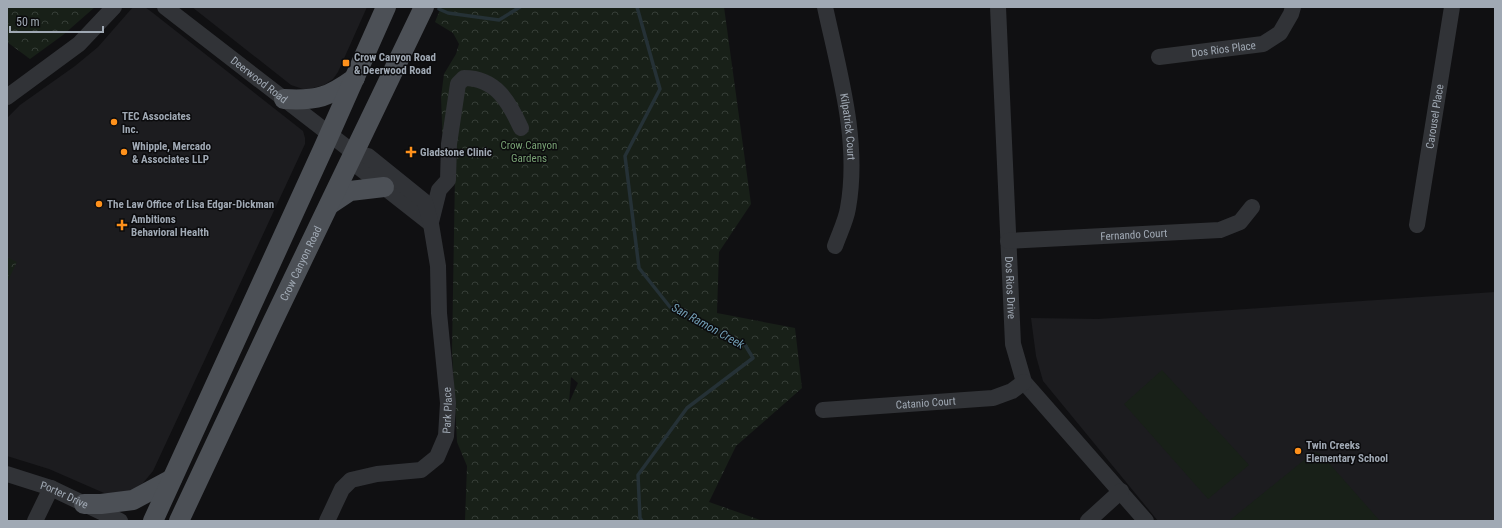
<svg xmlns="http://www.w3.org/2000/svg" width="1502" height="528" font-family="'Roboto Condensed',sans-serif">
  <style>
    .built { fill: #1c1c1f }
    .grass { fill: #182018 }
    .forest { fill: url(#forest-crowns); fill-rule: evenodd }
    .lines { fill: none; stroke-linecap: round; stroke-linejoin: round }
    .stream { stroke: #253136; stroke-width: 3.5 }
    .minor { stroke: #313337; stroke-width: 16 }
    .major { stroke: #4c5056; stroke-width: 20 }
    .poi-dot { fill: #ff911b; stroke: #0b0b0d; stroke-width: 1.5 }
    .labels { text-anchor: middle; stroke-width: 3; stroke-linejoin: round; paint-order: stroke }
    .street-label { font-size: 11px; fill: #a0a9b4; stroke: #0b0b0d }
    .poi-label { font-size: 11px; font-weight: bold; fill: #a0a9b4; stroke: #0b0b0d; text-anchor: start }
    .park-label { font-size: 11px; fill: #78a274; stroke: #0b0b0d }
    .water-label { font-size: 12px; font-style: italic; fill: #729eb4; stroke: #0b0b0d }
  </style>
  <defs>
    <pattern id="forest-crowns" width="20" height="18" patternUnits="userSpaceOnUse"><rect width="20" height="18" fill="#182018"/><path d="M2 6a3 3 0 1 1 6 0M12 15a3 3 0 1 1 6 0" fill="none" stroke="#363e37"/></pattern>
  </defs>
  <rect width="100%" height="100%" fill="#101012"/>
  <path class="built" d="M133 7H145L153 13 303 131 305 138V144L153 471 143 483 131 491 118 494 104 493 49 469 7 456V118L20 105 75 66 98 47Z
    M192 7H367L338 72 333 79 324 85 306 90 291 85Z
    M1495 292V521H1158L1043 381 1036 356 1031 318 1098 319Z"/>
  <path class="grass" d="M1162 370 1249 465 1208 499 1124 404Z
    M1314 452 1321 454 1380 521H1229Z"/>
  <path class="forest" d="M7 7H95L63 35 30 59 7 42Z
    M441 7H724L751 204 719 252 717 313 795 328 802 388 736 446 709 502 763 521H465L467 466 457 442 452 351 455 174 443 150 441 97 444 74 456 54 459 44 453 33 435 22ZM571 377 578 383 569 403Z
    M7 257 17 262 7 283Z"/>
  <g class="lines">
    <path class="stream" d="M637 7 660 89 625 156 639 268 670 307 745 345 753 358 687 408 638 475 640 518 642 521
      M439 9 448 13 499 20 520 7"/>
    <g class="minor">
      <path id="s1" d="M165 7 354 153 361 169 431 224"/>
      <path id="s2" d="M825 7C839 72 860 141 848 208 846 221 839 234 835 246"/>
      <path id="s3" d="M998 7 1013 344 1024 382 1146 521"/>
      <path id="s4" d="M1159 57 1263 44 1280 33 1291 14 1293 7"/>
      <path d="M7 97 79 44 114 7"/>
      <path d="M431 222 439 190 448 180 449 144 458 84 464 78C496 78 509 102 521 128"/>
      <path id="s5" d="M1417 225 1452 7"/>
      <path id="s6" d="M1008 241 1220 230 1240 222 1252 207"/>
      <path id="s7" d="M823 410 993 398 1012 391 1024 382"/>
      <path id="s8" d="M7 474 51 488 120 521"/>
      <path d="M35 521 51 488"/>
      <path id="s9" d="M327 521 342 489 351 480 377 474 421 470 437 457 446 436 448 403 439 313 438 266 431 224 425 202 368 156 354 153"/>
      <path d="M1088 521 1121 491"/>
    </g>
    <g class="major">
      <path d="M284 99C317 101 329 97 355 78"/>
      <path d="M329 205 350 191 384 187"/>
      <path d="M84 504H101L133 500 172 479"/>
      <path d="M153 521 323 149 386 7"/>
      <path id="s10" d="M179 521 272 323 424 7"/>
    </g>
  </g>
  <g class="poi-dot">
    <rect x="342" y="59" width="8" height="8" rx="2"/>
    <circle cx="114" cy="122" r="4"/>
    <circle cx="124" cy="152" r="4"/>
    <path d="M409 146h4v4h4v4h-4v4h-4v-4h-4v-4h4z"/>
    <circle cx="99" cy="204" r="4"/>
    <path d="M120 219h4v4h4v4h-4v4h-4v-4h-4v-4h4z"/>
    <circle cx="1298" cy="451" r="4"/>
  </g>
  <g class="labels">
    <g class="street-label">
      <text dy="4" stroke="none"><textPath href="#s4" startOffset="65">Dos Rios Place</textPath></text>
      <text dy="4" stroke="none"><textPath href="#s1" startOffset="119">Deerwood Road</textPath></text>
      <text dy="4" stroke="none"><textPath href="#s5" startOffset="110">Carousel Place</textPath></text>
      <text dy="4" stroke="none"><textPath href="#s2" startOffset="122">Kilpatrick Court</textPath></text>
      <text dy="4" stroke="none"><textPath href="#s6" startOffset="126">Fernando Court</textPath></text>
      <text dy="4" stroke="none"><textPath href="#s10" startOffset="285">Crow Canyon Road</textPath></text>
      <text dy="4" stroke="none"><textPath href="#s3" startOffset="281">Dos Rios Drive</textPath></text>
      <text dy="4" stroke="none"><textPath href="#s7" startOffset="103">Catanio Court</textPath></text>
      <text dy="4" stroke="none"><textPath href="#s9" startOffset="188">Park Place</textPath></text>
      <text dy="4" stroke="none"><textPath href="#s8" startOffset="61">Porter Drive</textPath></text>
    </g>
    <g class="poi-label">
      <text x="354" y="61">Crow Canyon Road<tspan x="354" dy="13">&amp; Deerwood Road</tspan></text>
      <text x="122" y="120">TEC Associates<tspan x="122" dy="13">Inc.</tspan></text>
      <text x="132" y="150">Whipple, Mercado<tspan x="132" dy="13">&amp; Associates LLP</tspan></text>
      <text x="420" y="156">Gladstone Clinic</text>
      <text x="107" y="208">The Law Office of Lisa Edgar-Dickman</text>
      <text x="131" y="223">Ambitions<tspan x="131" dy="13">Behavioral Health</tspan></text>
      <text x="1306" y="449">Twin Creeks<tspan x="1306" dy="13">Elementary School</tspan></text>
    </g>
    <g class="park-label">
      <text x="529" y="149">Crow Canyon<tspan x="529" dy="13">Gardens</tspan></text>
    </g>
    <g class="water-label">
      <text transform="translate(708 326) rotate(29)" y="4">San Ramon Creek</text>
    </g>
  </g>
  <rect width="1502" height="528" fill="none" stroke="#a0a9b4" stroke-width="16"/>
  <path d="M10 26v6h93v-6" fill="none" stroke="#a0a9b4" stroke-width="2"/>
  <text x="16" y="26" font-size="12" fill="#a0a9b4" stroke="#0b0b0d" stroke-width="3" paint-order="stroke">50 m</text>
</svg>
